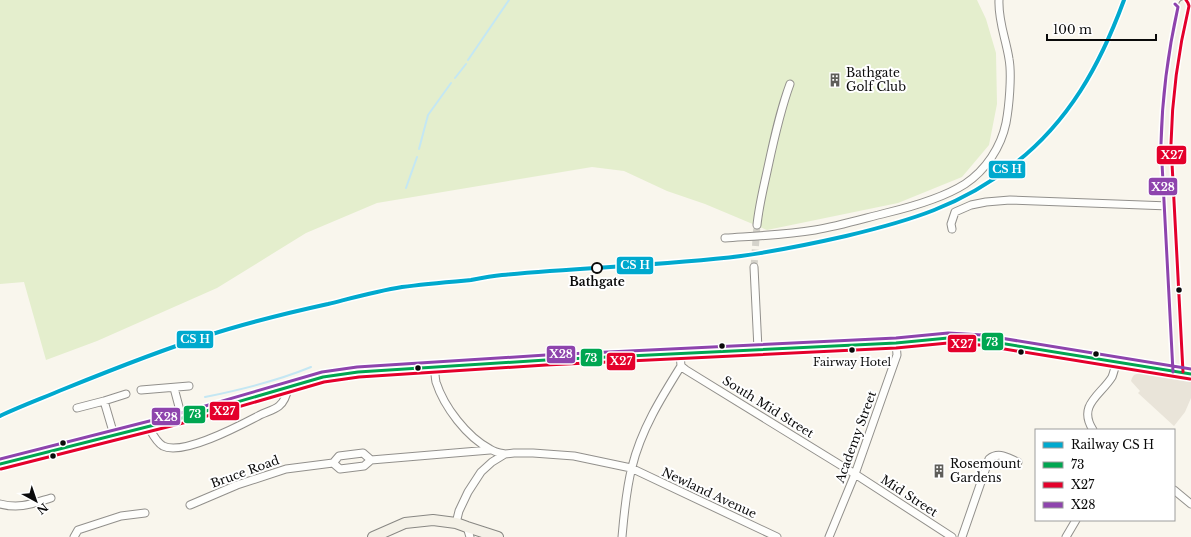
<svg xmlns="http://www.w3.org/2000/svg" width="1191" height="537" font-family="'Libre Baskerville',serif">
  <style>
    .green { fill: #e4eecd }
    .plaza { fill: #e9e4d9 }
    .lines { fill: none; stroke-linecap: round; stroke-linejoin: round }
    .stream { stroke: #c4e7f3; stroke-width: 2 }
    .street-tunnel { stroke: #d5d3cb; stroke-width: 7; stroke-dasharray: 7 3.5; stroke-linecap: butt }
    .street-casing { stroke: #92908c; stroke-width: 9 }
    .secondary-casing { stroke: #888783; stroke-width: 12 }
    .primary-casing { stroke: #7f7e7a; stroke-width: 13 }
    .street { stroke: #fefefc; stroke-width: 7 }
    .secondary { stroke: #f4f1e7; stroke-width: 10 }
    .primary { stroke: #ebe4d7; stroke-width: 11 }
    .bus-1-casing { stroke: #fff; stroke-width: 6 }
    .bus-2-casing { stroke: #fff; stroke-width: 6 }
    .bus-3-casing { stroke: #fff; stroke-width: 6 }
    .bus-1 { stroke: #00a651; stroke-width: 3 }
    .bus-2 { stroke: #e4002b; stroke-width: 3 }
    .bus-3 { stroke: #8e44ad; stroke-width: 3 }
    .rail-1-casing { stroke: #fff; stroke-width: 7 }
    .rail-1 { stroke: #00a9ce; stroke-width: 4 }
    .stop-dot { fill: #fff; stroke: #0a0a0a; stroke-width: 2 }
    .bus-dot { fill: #0a0a0a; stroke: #fff; stroke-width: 1.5 }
    .labels { text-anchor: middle; stroke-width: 4; stroke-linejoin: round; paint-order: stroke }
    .bus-label { font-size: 11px; fill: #0a0a0a; stroke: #fff }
    .poi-label { font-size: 12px; fill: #0a0a0a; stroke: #fff; text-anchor: start }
    .stop-label { font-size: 12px; font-weight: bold; fill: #0a0a0a; stroke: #fff }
    .street-label { font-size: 12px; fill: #0a0a0a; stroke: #fff }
    .line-badge { stroke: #fff; stroke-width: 1.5 }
    .badge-label { font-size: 11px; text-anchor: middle; font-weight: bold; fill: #fff }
  </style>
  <rect width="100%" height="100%" fill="#f9f6ed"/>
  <path class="green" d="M0 0H977L986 19 996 53 997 104 989 145 962 177 898 203 767 230 705 204 667 191 624 171 592 167 377 203 306 233 217 288 97 341 46 360 24 282 0 284Z"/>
  <path class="plaza" d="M1139 373 1191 381V398L1185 412 1174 426 1138 393 1140 391 1131 381 1132 378 1134 375Z"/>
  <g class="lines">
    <path class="stream" d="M468 60 509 0
      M455 78 466 64
      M419 149 428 115 451 83
      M406 188 417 157
      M205 397C240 390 277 381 311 367"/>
    <path class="street-tunnel" d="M754 267 757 225"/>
    <g class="street-casing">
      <path id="street" d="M757 225C759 205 764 186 768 167 774 139 780 111 790 84
        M952 229 951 224 955 212 971 205 986 202 1010 200 1169 206
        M725 238C755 236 785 235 815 230 839 226 862 219 886 213 911 207 943 198 965 184 986 170 1001 147 1006 123 1009 107 1012 75 1009 59 1006 39 998 21 999 0
        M754 267 758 349
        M680 353 681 366 686 370 855 474 952 537
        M434 367C435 372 435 377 436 382 444 407 467 437 490 449 494 452 500 453 505 454
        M174 388 182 418
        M141 390 189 386
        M104 401 114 435
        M77 408 104 401 126 394
        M148 426C152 433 156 442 163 446 183 456 241 425 260 415 266 412 274 410 279 406 285 401 287 394 288 387
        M1093 430C1077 405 1101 395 1112 377 1114 372 1115 366 1117 362
        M333 463 339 456 363 453 371 460
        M1174 490 1191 504
        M0 504C20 509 31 504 51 498
        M190 505 237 485 286 469 333 463 340 469 364 466 371 460 490 450
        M456 523 459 511 468 492 481 472 492 462 505 454 514 453H533L574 456 631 468 777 537
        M467 527 470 537
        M74 537 78 530 121 516 145 513
        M622 537C624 514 626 490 632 467 641 430 661 398 681 366
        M829 537 855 474 897 355 896 343
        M962 537 989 459C999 451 1008 458 1018 462
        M1066 537 1076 520"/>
    </g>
    <g class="secondary-casing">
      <path id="secondary" d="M1178 372 1166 144C1167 95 1172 52 1184 5
        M373 537 405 523 433 520 456 523 467 527 498 537"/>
    </g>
    <g class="primary-casing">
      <path id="primary" d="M0 464 74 446 182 418 323 377 358 372 546 360 896 343 948 338 981 340 1191 374"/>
    </g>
    <use href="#street" class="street"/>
    <use href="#secondary" class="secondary"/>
    <use href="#primary" class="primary"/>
    <g class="bus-1-casing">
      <path id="bus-1" d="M0 464 182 418 323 377 358 372 546 360 896 343 948 338 981 340 1191 374"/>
    </g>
    <g class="bus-2-casing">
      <path id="bus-2" d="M1183 372 1171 144C1172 97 1178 52 1189 6L1188 3 1186 0
        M1 469 183 423 324 382 359 377 546 365 896 348 948 343 980 345 1190 379"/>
    </g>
    <g class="bus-3-casing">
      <path id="bus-3" d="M1173 372 1161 144C1162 97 1168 52 1178 7L1175 4
        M0 459 181 413 322 372 357 367 546 355 896 338 948 333 982 335 1191 369"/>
    </g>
    <use href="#bus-1" class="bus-1"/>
    <use href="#bus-2" class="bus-2"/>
    <use href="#bus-3" class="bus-3"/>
    <g class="rail-1-casing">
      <path id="rail-1" d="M0 416C21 406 43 398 64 389 111 370 158 351 206 336 246 323 287 313 328 304 352 298 377 291 402 287 424 284 448 282 471 280 481 278 491 276 502 275 581 267 661 266 741 256 776 251 811 244 846 236 909 221 961 206 1013 165 1069 122 1100 65 1124 0"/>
    </g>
    <use href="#rail-1" class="rail-1"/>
  </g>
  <defs>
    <g id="building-bare" transform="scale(1.08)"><path d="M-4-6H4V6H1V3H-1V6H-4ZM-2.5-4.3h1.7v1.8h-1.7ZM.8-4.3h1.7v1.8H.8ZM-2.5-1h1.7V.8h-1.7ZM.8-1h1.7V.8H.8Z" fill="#5e5d59" stroke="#fff" stroke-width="2.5" paint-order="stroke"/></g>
  </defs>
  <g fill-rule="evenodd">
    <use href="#building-bare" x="835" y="80"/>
    <use href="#building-bare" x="939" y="471"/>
  </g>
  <circle class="stop-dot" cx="597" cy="268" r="5"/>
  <g class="bus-dot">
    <circle cx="1179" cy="290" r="3.5"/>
    <circle cx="722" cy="346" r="3.5"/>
    <circle cx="852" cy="350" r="3.5"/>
    <circle cx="1021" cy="352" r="3.5"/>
    <circle cx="1096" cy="354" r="3.5"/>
    <circle cx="418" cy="368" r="3.5"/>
    <circle cx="63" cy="443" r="3.5"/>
    <circle cx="53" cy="456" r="3.5"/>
  </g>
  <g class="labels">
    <g class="bus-label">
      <text x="852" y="366">Fairway Hotel</text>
    </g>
    <g class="poi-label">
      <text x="846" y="77">Bathgate<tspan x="846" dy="14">Golf Club</tspan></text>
      <text x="950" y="468">Rosemount<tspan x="950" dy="14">Gardens</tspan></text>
    </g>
    <g class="stop-label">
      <text x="597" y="286">Bathgate</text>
    </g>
    <g class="street-label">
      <text transform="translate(768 407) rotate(32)" y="4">South Mid Street</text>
      <text transform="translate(856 437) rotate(-70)" y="4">Academy Street</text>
      <text transform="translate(245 472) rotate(-20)" y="4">Bruce Road</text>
      <text transform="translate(709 493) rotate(25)" y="4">Newland Avenue</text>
      <text transform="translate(909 496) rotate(33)" y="4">Mid Street</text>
    </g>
  </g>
  <g class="line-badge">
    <rect x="1156" y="145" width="31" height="20" rx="4" fill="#e4002b"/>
    <rect x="988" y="160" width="38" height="19" rx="4" fill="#00a9ce"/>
    <rect x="1148" y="177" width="30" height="19" rx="4" fill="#8e44ad"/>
    <rect x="616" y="256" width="38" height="19" rx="4" fill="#00a9ce"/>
    <rect x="176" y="330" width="38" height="19" rx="4" fill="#00a9ce"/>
    <rect x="981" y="332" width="23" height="19" rx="4" fill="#00a651"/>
    <rect x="947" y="334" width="30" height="19" rx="4" fill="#e4002b"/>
    <rect x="546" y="345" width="30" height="19" rx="4" fill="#8e44ad"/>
    <rect x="580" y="348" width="23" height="19" rx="4" fill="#00a651"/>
    <rect x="606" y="352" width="30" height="19" rx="4" fill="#e4002b"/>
    <rect x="209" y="401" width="31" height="20" rx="4" fill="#e4002b"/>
    <rect x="183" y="405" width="23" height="19" rx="4" fill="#00a651"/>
    <rect x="151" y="407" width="30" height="19" rx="4" fill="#8e44ad"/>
  </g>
  <g class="badge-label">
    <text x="1172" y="159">X27</text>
    <text x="1007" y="173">CS H</text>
    <text x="1163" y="191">X28</text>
    <text x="635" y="269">CS H</text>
    <text x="195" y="343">CS H</text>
    <text x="992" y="346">73</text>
    <text x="962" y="348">X27</text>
    <text x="561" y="358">X28</text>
    <text x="591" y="362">73</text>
    <text x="621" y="365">X27</text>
    <text x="224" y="415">X27</text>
    <text x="195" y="418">73</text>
    <text x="166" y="421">X28</text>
  </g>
  <rect x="1035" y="429" width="140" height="92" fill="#ffffff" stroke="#9d9d9d"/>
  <rect x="1043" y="442" width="20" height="6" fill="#00a9ce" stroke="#9d9d9d"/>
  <text x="1071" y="449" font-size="12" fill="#0a0a0a">Railway CS H</text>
  <rect x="1043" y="462" width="20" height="6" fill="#00a651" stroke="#9d9d9d"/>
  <text x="1071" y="469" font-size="12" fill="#0a0a0a">73</text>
  <rect x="1043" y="482" width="20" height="6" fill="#e4002b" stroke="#9d9d9d"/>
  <text x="1071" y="489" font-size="12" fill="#0a0a0a">X27</text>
  <rect x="1043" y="502" width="20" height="6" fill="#8e44ad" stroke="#9d9d9d"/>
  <text x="1071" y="509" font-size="12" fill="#0a0a0a">X28</text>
  <g transform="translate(36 501) rotate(140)" stroke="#ffffff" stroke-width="3" paint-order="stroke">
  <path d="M0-3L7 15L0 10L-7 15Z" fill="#0a0a0a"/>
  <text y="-6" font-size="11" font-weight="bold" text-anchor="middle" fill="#0a0a0a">N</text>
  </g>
  <path d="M1047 34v6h109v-6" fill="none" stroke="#0a0a0a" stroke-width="2"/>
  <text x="1053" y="34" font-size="12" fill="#0a0a0a" stroke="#ffffff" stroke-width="3" paint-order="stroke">100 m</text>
</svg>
